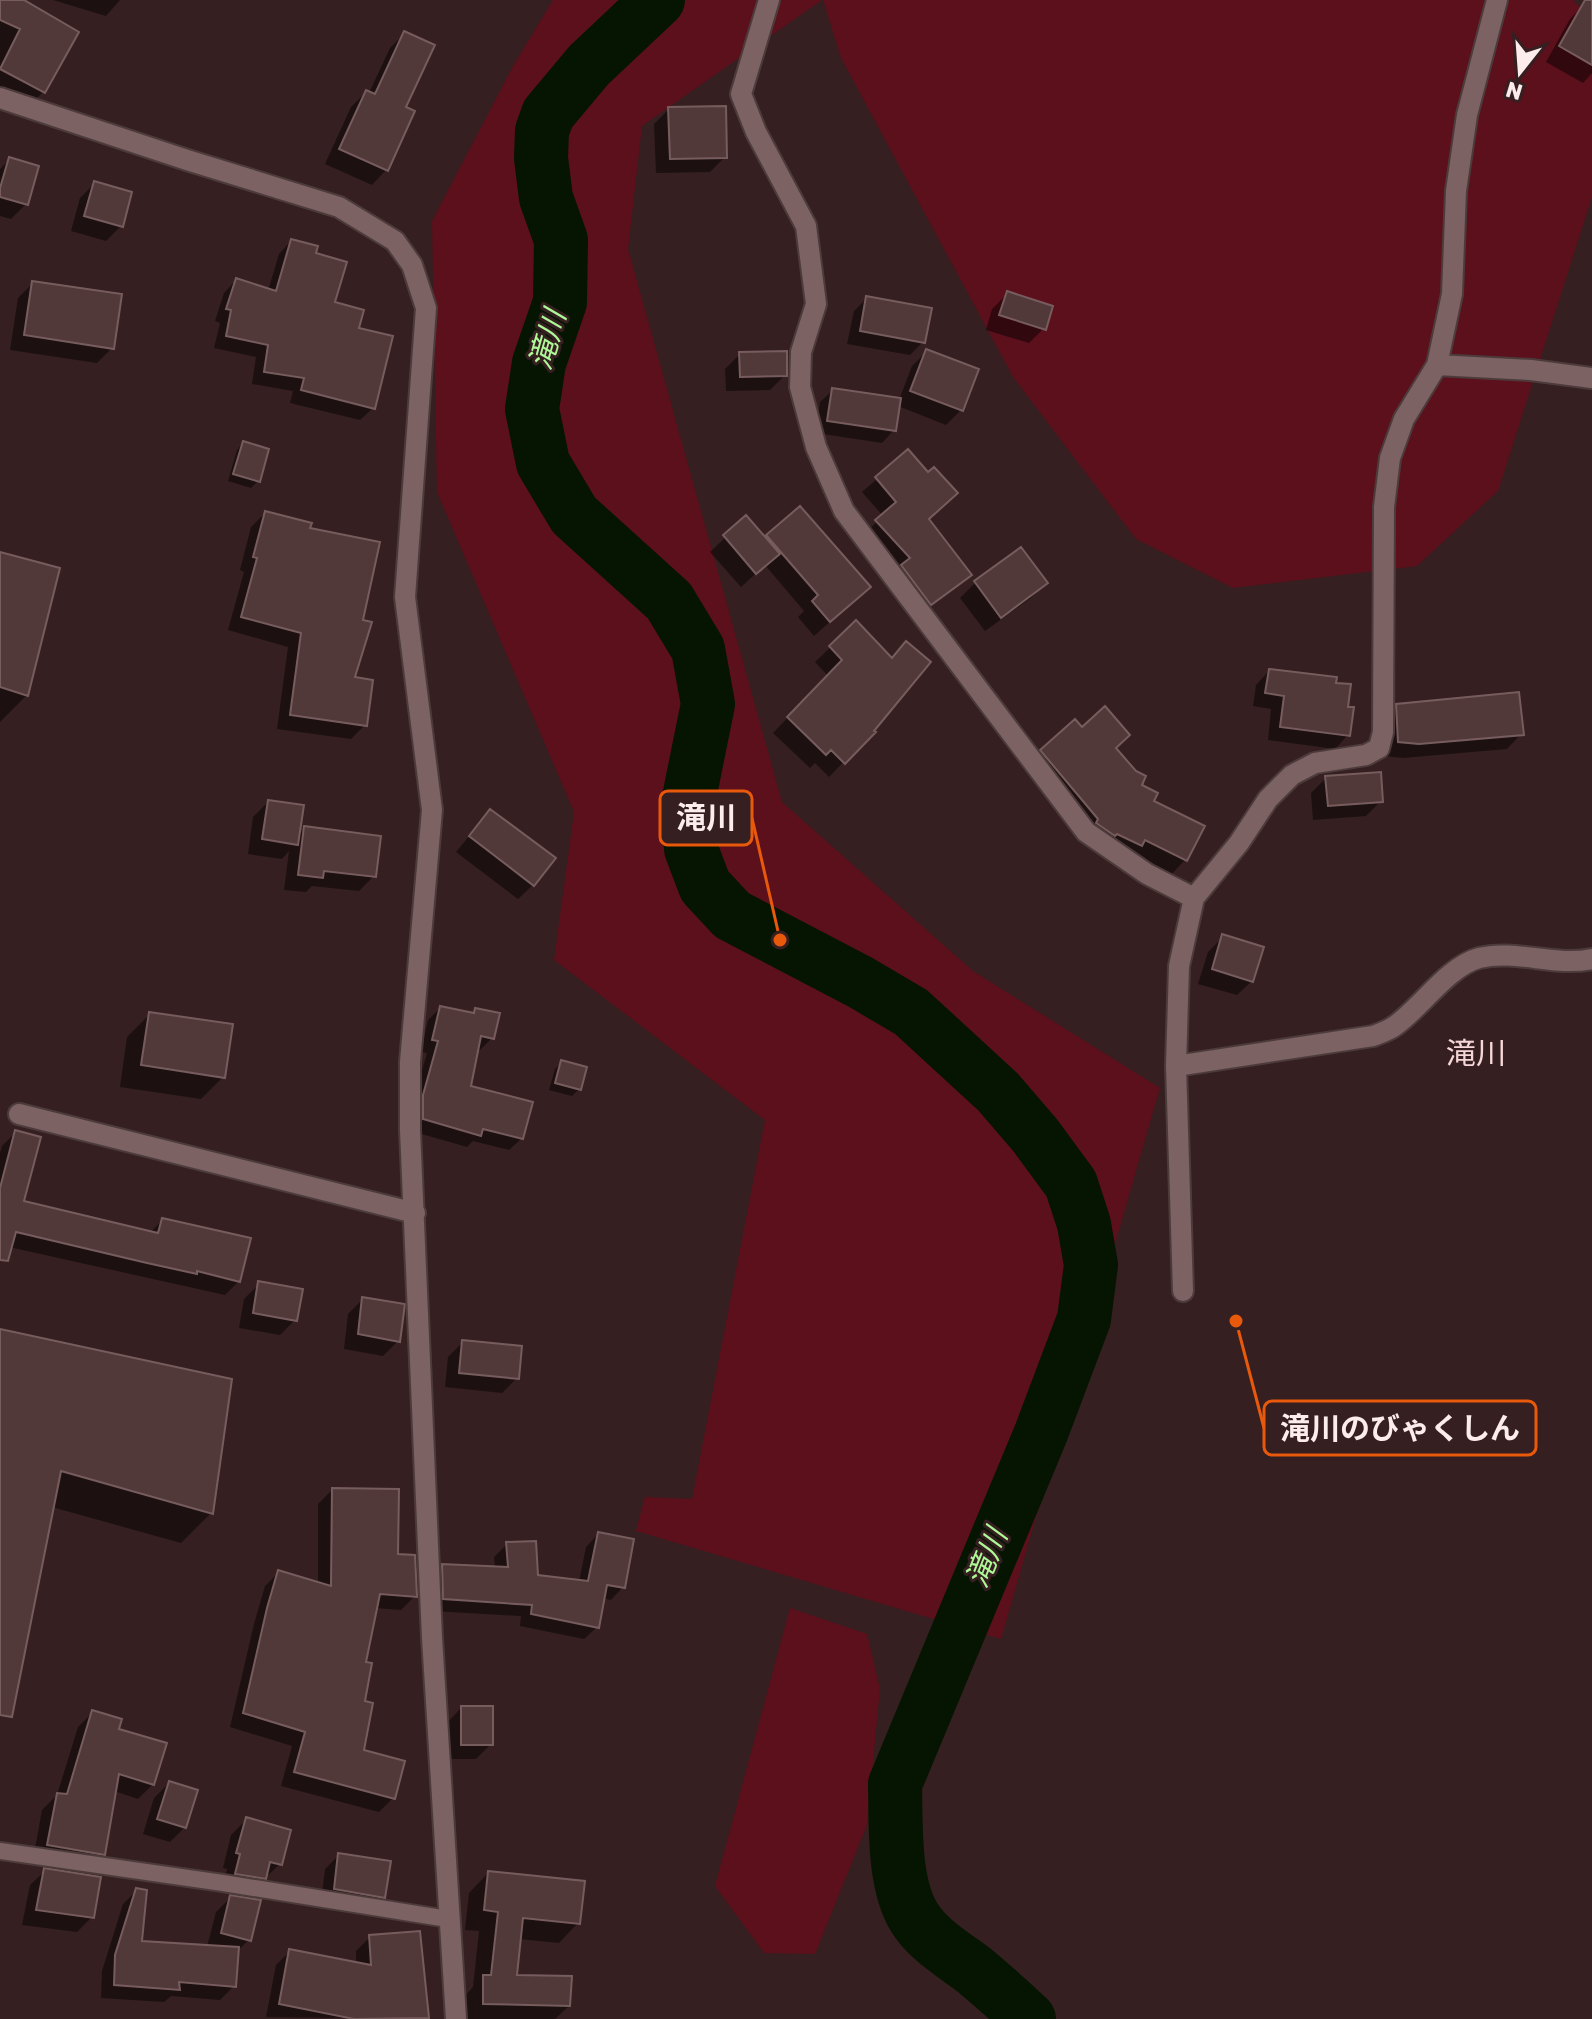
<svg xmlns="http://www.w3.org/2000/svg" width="1592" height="2019" font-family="Rubik,'Noto Sans JP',sans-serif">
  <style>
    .green { fill: #5b101c }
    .shadow { fill: #0007 }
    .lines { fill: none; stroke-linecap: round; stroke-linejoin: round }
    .river { stroke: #051502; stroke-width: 54 }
    .building { fill: #51393a; stroke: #775c5d; stroke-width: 2 }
    .service-casing { stroke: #4d3b3c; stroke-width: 20 }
    .minor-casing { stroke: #4d3b3c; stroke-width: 24 }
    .service { stroke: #7c6262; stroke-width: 16 }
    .minor { stroke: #7c6262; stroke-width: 20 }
    .labels { text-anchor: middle; stroke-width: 6; stroke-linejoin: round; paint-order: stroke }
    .water-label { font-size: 30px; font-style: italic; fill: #aef897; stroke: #351f20 }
    .neighbourhood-label { font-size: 30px; fill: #f6d7d7; stroke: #351f20 }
    .leader { fill: none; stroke: #e8590c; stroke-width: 3 }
    .callout-dot { fill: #e8590c; stroke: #351f20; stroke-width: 3 }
    .callout { fill: #351f20; stroke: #e8590c; stroke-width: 3 }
    .callout-label { font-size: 30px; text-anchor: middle; font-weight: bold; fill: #fcecec }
  </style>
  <rect width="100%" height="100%" fill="#351f20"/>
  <path class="green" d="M553 0H822L642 126 628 249 782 802 973 971 1160 1088 1001 1639 636 1531 645 1497 692 1499 765 1120 554 960 574 812 437 492 432 221 513 66Z
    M823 0H1573L1588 15 1592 41V197L1498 491 1417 566 1233 588 1136 539 1013 377 841 58Z
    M790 1608 867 1634 880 1689 867 1825 815 1954 764 1953 715 1886Z"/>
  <path class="shadow" d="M0 0H21L76 33 43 92 23 112 0 100Z
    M53 0H120L106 16Z
    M1585 4 1592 9V73L1583 83 1546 62 1570 19Z
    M405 33 386 170 372 185 325 164 351 107 366 92 369 93 390 48Z
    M669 109 725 157 710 172 656 173 654 124Z
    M10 159 26 204 11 219 0 216V169Z
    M95 183 121 226 106 241 71 231 80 198Z
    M291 241 314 254 332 304 357 329 373 408 360 420 290 403 293 391 252 384 256 357 214 348 220 323 215 321 224 293 236 280 268 291 279 254Z
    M33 283 112 348 97 363 10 350 18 298Z
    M1007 294 1044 328 1029 343 986 330 992 309Z
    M867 298 923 342 910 355 847 344 854 311Z
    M927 351 961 410 946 425 898 406 894 430 882 443 816 433 820 402 833 390 899 400 912 366Z
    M740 354 785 375 770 390 726 391 725 369Z
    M243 443 258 481 251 488 228 481 237 450Z
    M908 452 927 520 969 575 917 617 863 535 883 516 862 492Z
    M800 509 869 587 814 636 798 617 804 611 765 565 741 587 710 552 746 518 765 540Z
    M265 513 361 621 352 679 365 725 351 739 277 729 288 647 228 630 244 572 240 570 251 527Z
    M1021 550 1046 583 1031 598 985 631 960 598 975 583Z
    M0 555 27 695 0 722Z
    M856 623 890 660 906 644 873 732 829 777 815 763 810 768 773 733 828 676 815 662Z
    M1269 671 1334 684 1346 709 1348 735 1335 749 1268 740 1271 709 1253 706 1256 685Z
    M1397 706 1521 734 1507 749 1403 758 1384 756 1382 721Z
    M1114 749 1135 772 1139 786 1152 802 1202 827 1185 860 1168 878 1099 850 1096 853 1080 841 1081 837 1024 769 1042 751Z
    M1326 778 1381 801 1366 816 1313 820 1311 793Z
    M268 802 298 836 305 828 374 876 359 891 312 886 306 892 284 890 289 851 282 859 248 854 253 817Z
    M490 811 533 885 518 899 456 852Z
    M1223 937 1252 981 1237 995 1198 984 1208 952Z
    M440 1008 471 1014 476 1010 492 1038 480 1050 476 1049 468 1087 522 1138 509 1150 473 1141 467 1147 411 1131V1109L427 1053 421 1052 428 1020Z
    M150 1014 223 1077 201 1099 120 1087 127 1037Z
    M562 1062 579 1089 572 1096 549 1090 555 1069Z
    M16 1132 21 1203 150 1233 162 1220 239 1281 225 1295 0 1245V1153L2 1146Z
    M259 1284 295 1320 280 1335 239 1328 244 1299Z
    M363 1299 398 1341 383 1356 344 1349 348 1314Z
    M0 1331 229 1380 211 1513 181 1543 52 1507 0 1714Z
    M463 1342 517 1378 502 1393 445 1387 448 1357Z
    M332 1490 396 1556 415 1596 401 1610 375 1608 364 1664 361 1751 393 1798 379 1812 281 1786 292 1746 230 1727 254 1624 265 1586 279 1572 318 1584V1504Z
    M598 1534 623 1587 611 1600 602 1598 597 1627 584 1639 520 1626 521 1616 432 1611 430 1578 443 1566 495 1568 494 1557 507 1544 536 1576 579 1582 586 1547Z
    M461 1708 491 1744 476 1759H447V1723Z
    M93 1712 117 1730 153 1784 138 1799 114 1791 103 1854 88 1869 33 1860 42 1810 57 1795 78 1727Z
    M169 1783 185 1827 170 1842 143 1834 154 1798Z
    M246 1820 280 1864 249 1893 222 1888 227 1869 223 1868 231 1835Z
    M339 1855 383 1897 369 1911 321 1903 325 1869Z
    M45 1871 92 1917 77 1932 22 1925 30 1885Z
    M488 1873 578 1923 559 1943 519 1939 515 1977 569 2006 555 2019H464V1997L473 1987 479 1931 465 1930 469 1893Z
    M137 1890 140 1942 207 1947 216 1912 231 1897 249 1940 236 1952 234 1986 220 2000 171 1996 164 2002 101 1998 102 1971 123 1904Z
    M419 1934 427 2019 266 2017 276 1965 290 1951 356 1964V1951L370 1937Z"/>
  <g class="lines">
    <path class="river" d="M658 0 589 65 548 114 542 131 541 158 546 198 561 240 560 302 539 363 532 409 543 463 574 515 669 601 698 649 708 704 689 798 691 849 705 886 732 915 860 982 911 1012 998 1092 1035 1135 1071 1184 1084 1224 1091 1265 1084 1319 1041 1433 895 1784C896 1823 893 1883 914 1917 927 1939 954 1955 974 1970 993 1986 1011 2002 1029 2019"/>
  </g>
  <path class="building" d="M0 0H24L79 32 45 93 0 69 20 29 0 20Z
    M1585 0H1592V65L1559 46Z
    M404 31 435 45 406 107 415 111 388 171 339 149 366 90 375 94Z
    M726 106 727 158 670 159 668 107Z
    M9 157 39 166 28 205 0 197V188Z
    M94 181 132 192 123 227 84 216Z
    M291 239 318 246 316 253 347 262 335 302 364 310 359 328 393 336 375 409 301 390 304 378 264 372 268 345 226 336 231 310 226 309 236 278 276 291Z
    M32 281 122 294 114 349 24 335Z
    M1007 291 1053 306 1046 330 999 315Z
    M866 296 932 308 925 343 860 331Z
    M926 349 979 369 963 411 910 391Z
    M787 351V376L740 377 739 352Z
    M832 388 901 398 896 431 827 421Z
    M243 441 269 449 260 482 233 474Z
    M908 449 928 472 934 467 958 493 929 519 972 575 931 605 901 565 910 558 875 520 896 502 875 477Z
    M800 506 871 587 830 622 812 601 818 595 766 535Z
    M265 511 312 523 310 528 380 542 363 620 372 622 355 677 373 680 367 726 290 715 301 633 241 617 257 558 253 557Z
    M746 515 780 554 756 574 723 535Z
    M1021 547 1048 583 1001 618 974 581Z
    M0 552 60 568 28 696 0 687Z
    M856 620 892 658 906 641 931 662 874 731 876 732 845 764 831 750 826 755 787 717 842 660 829 646Z
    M1269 669 1337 677 1336 683 1351 684 1348 707H1354L1350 736 1280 727 1284 696 1265 693Z
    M1519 692 1524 735 1419 744 1398 742 1396 704Z
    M1105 706 1130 735 1116 748 1136 771 1146 776 1142 785 1158 793 1154 801 1205 826 1187 861 1145 840 1142 846 1117 834 1115 836 1096 823 1098 819 1040 750 1075 719 1082 727Z
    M1381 772 1383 802 1328 806 1325 776Z
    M268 800 304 805 298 845 262 839Z
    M490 809 556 858 534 886 469 836Z
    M304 826 381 836 376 877 324 871 323 878 298 875Z
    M1222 934 1264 947 1253 982 1212 969Z
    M440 1006 474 1013 475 1008 500 1013 494 1039 481 1036 471 1086 533 1102 523 1139 483 1129 481 1136 423 1119V1095L438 1041 432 1040Z
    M149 1012 233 1024 225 1078 141 1065Z
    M561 1060 587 1067 581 1090 555 1083Z
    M15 1130 41 1137 24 1201 158 1233 162 1218 251 1238 240 1282 197 1271V1274L147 1263 16 1232 8 1261 0 1260V1188Z
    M258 1281 303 1289 297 1321 253 1313Z
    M362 1297 405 1304 400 1342 358 1334Z
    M0 1329 232 1379 213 1514 61 1471 12 1717 0 1715Z
    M462 1340 522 1346 519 1379 459 1373Z
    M332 1488 399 1489 398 1554 415 1555 417 1597 380 1594 366 1662 372 1663 365 1701 373 1703 364 1750 405 1761 395 1799 294 1772 305 1732 243 1713 267 1608 278 1570 331 1586Z
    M598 1532 634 1539 625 1588 607 1585 599 1628 531 1614 532 1605 443 1599 442 1564 508 1567 506 1542 536 1541 538 1575 588 1581Z
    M461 1706H493V1745H461Z
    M92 1710 122 1719 119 1729 167 1743 154 1785 119 1774 105 1855 47 1845 57 1793 67 1794Z
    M169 1781 198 1790 186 1828 157 1819Z
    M246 1817 291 1830 282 1865 270 1862 266 1879 235 1874 240 1854 236 1853Z
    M338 1853 391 1861 385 1898 334 1889Z
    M44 1868 101 1877 94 1918 36 1910Z
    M488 1871 585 1881 580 1924 523 1918 517 1975 572 1976 570 2006 483 2004V1975H491L498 1912 484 1910Z
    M136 1888 147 1890 142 1941 239 1947 236 1987 179 1982 180 1990 114 1985 115 1955Z
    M230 1895 261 1900 251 1941 221 1933Z
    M420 1931 429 2018 354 2019 279 2004 289 1949 371 1965 369 1935Z"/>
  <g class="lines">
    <g class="service-casing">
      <path id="service" d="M0 1851 223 1883 448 1919"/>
    </g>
    <g class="minor-casing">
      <path id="minor" d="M769 0 741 94 756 132 806 226 816 304 801 352 800 387 816 447 844 511 1086 832 1147 874 1194 898
        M0 98 187 160 339 207 395 241 412 265 426 308 405 597 432 810 410 1062V1130L432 1638 456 2019
        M1437 365 1531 370 1592 378
        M1176 1066 1373 1036C1381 1033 1390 1030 1396 1025 1421 1007 1449 966 1479 958 1516 949 1555 967 1592 959
        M19 1114 415 1213
        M1183 1291 1176 1066 1179 966 1194 898 1239 843 1268 799 1292 775 1315 763 1366 755 1379 748 1383 732 1384 507 1390 458 1404 419 1437 365 1452 294 1456 191 1467 115 1497 0"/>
    </g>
    <use href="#service" class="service"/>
    <use href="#minor" class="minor"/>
  </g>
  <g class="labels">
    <g class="water-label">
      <text transform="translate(548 340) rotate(-74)" y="10">滝川</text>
      <text transform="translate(987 1558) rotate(-68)" y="10">滝川</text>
    </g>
    <g class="neighbourhood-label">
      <text x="1476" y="1064">滝川</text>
    </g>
  </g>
  <path class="leader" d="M780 940L752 818M1236 1321L1264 1428"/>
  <g class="callout-dot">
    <circle cx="780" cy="940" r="8"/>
    <circle cx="1236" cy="1321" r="8"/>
  </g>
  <g class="callout">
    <rect x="660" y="791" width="92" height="54" rx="8"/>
    <rect x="1264" y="1401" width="272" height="54" rx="8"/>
  </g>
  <g class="callout-label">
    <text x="706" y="828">滝川</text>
    <text x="1400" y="1439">滝川のびゃくしん</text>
  </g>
  <g transform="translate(1520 72) rotate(197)" stroke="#351f20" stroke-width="6" paint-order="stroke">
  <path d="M0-6L14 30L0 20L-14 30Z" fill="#fcecec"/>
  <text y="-12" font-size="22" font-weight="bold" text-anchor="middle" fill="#fcecec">N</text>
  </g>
</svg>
